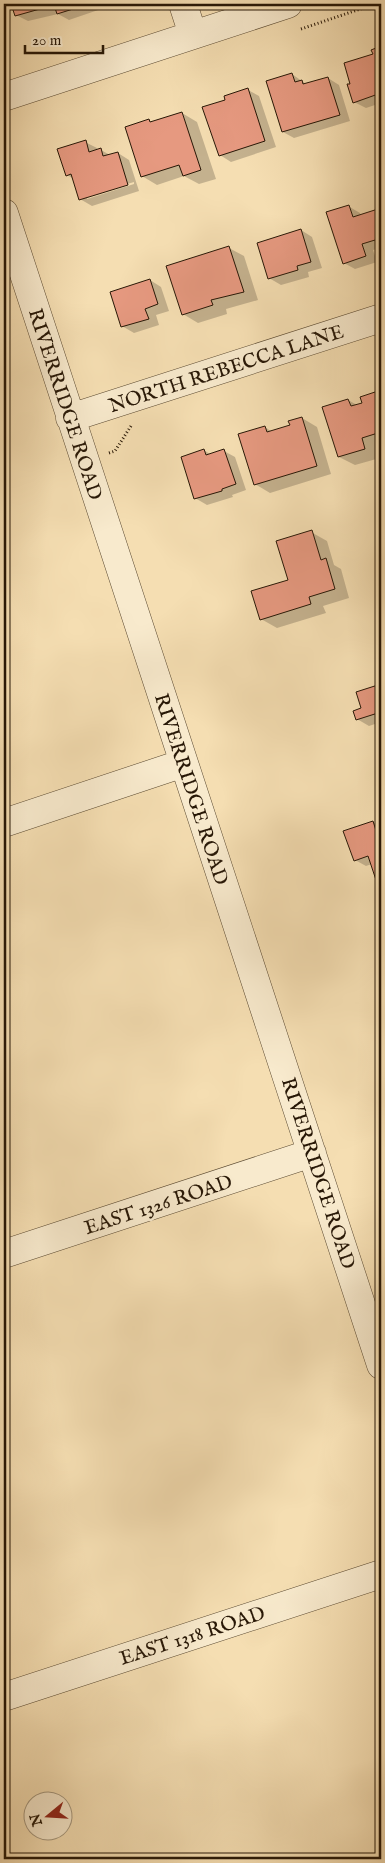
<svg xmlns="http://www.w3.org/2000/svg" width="385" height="1863" font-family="'IM FELL English',serif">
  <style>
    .shadow { fill: #0003; fill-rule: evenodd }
    .building { fill: #e69980; stroke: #271706 }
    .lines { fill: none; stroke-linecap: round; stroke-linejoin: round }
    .minor-casing { stroke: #5a4931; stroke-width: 29 }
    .path { stroke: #271706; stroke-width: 3; stroke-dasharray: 1 2.5; stroke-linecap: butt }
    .minor { stroke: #f8eacd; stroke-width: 28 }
    .labels { text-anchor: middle; stroke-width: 5; stroke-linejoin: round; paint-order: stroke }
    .street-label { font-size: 20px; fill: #271706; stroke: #f8eacd }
  </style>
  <rect width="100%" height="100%" fill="#f5deb2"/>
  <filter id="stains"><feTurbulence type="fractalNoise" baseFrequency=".004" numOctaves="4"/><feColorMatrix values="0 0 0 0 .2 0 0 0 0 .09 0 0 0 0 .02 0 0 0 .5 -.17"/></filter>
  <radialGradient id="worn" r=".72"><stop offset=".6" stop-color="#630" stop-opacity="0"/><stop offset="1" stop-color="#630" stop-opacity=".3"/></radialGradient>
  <path class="shadow" d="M12 4H103L104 8 69 20 58 14 28 21 16 15Z
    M381 48V103L366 108 354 102 374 55 373 51Z
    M292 74 306 84 328 78 339 85 350 121 294 138 283 132Z
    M248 90 259 96 276 147 231 162 220 155 226 100Z
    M182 113 197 122 216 179 199 184 184 176 157 185 142 176 148 121 152 123Z
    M85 142 97 148 98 151 101 150 110 155 118 153 129 160 139 191 92 206 80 199 74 179 67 175ZM134 182V184L87 199V196Z
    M348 206 360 213 361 216 381 209V248L373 250 377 262 355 269 344 263Z
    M301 230 312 237 322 268 308 272 309 277 281 285 269 278Z
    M229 248 244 256 258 300 226 309 227 314 198 323 183 314Z
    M150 280 161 287 169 311 156 315 159 325 134 333 122 326Z
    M381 391V445L377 447 380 458 355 465 339 457 348 400 357 405 364 403 362 397Z
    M302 418 317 427 331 474 270 493 255 484 265 427 272 432 291 426Z
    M204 450 211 455 224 451 235 457 246 490 232 495 233 497 207 505 195 498Z
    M311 532 327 541 334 565 341 569 349 598 323 606 326 613 277 628 261 619 289 580Z
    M381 685V722L369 726 357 719 363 709 358 693Z
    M373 822 381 827V891L372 864 366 866 355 860Z"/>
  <path class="building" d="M11 4H89L57 14 54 5 15 16Z
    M381 46V93L353 103 347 84H350L344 63 373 54 371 50Z
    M292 73 295 82 302 80 303 84 328 77 340 115 282 132 266 81Z
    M248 88 265 141 219 156 202 107 225 100 224 96Z
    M182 112 201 170 183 176 179 165 141 177 125 127 149 119 150 122Z
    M86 140 89 152 101 148 103 156 118 152 128 185 79 200 71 174 66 176 57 149Z
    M349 205 353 217 381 208V246L377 247 375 240 362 244 366 256 343 264 326 212Z
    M301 229 311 262 297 266 298 270 268 279 257 243Z
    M229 246 244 292 211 300 213 305 182 315 166 266Z
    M150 279 158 304 145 309 149 319 121 327 110 292Z
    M381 390V432L362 438 365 449 338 457 322 407 348 399 351 406 362 403 360 397Z
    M302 417 317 466 254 485 238 434 265 426 267 432 290 425 288 421Z
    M204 449 206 455 224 449 236 484 222 489V491L194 499 181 457Z
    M312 530 321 560 326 558 335 589 309 597 311 604 260 620 251 591 288 580 276 541Z
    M381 684V712L356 720 353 711 361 708 356 692Z
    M373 821 378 837 381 836 380 892 368 856 354 861 343 831Z"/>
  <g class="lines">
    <g class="minor-casing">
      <path id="minor" d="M183 4 193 35
        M4 97 288 4
        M4 213 381 1365
        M70 418 381 318
        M4 823 184 763
        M4 1254 312 1153
        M4 1697 381 1574"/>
    </g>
    <path class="path" d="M301 29 375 4
      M109 453 115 451 131 426"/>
    <use href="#minor" class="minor"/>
  </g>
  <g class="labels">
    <g class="street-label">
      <text transform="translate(226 368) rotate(-18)" y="7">NORTH REBECCA LANE</text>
      <text transform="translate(66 404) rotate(72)" y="7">RIVERRIDGE ROAD</text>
      <text transform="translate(192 789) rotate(72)" y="7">RIVERRIDGE ROAD</text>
      <text transform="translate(319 1173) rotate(72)" y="7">RIVERRIDGE ROAD</text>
      <text transform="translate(158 1204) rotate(-18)" y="7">EAST 1326 ROAD</text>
      <text transform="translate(192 1635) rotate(-18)" y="7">EAST 1318 ROAD</text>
    </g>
  </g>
  <rect width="385" height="1863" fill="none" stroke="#f5deb2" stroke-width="20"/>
  <rect x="5" y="5" width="375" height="1853" fill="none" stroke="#271706" stroke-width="2.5"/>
  <rect x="10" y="10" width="365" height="1843" fill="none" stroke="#271706"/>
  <g transform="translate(48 1816) rotate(252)"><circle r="24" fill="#f8eacd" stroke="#a4967d"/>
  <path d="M0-4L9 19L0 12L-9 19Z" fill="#8f2418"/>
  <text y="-8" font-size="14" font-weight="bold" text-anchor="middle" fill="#271706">N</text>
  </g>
  <path d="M25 45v8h78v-8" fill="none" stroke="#271706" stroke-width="2.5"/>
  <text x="32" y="45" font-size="15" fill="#271706" stroke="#f8eacd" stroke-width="4" paint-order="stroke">20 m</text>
  <rect width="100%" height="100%" filter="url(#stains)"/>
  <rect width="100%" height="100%" fill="url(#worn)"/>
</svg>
